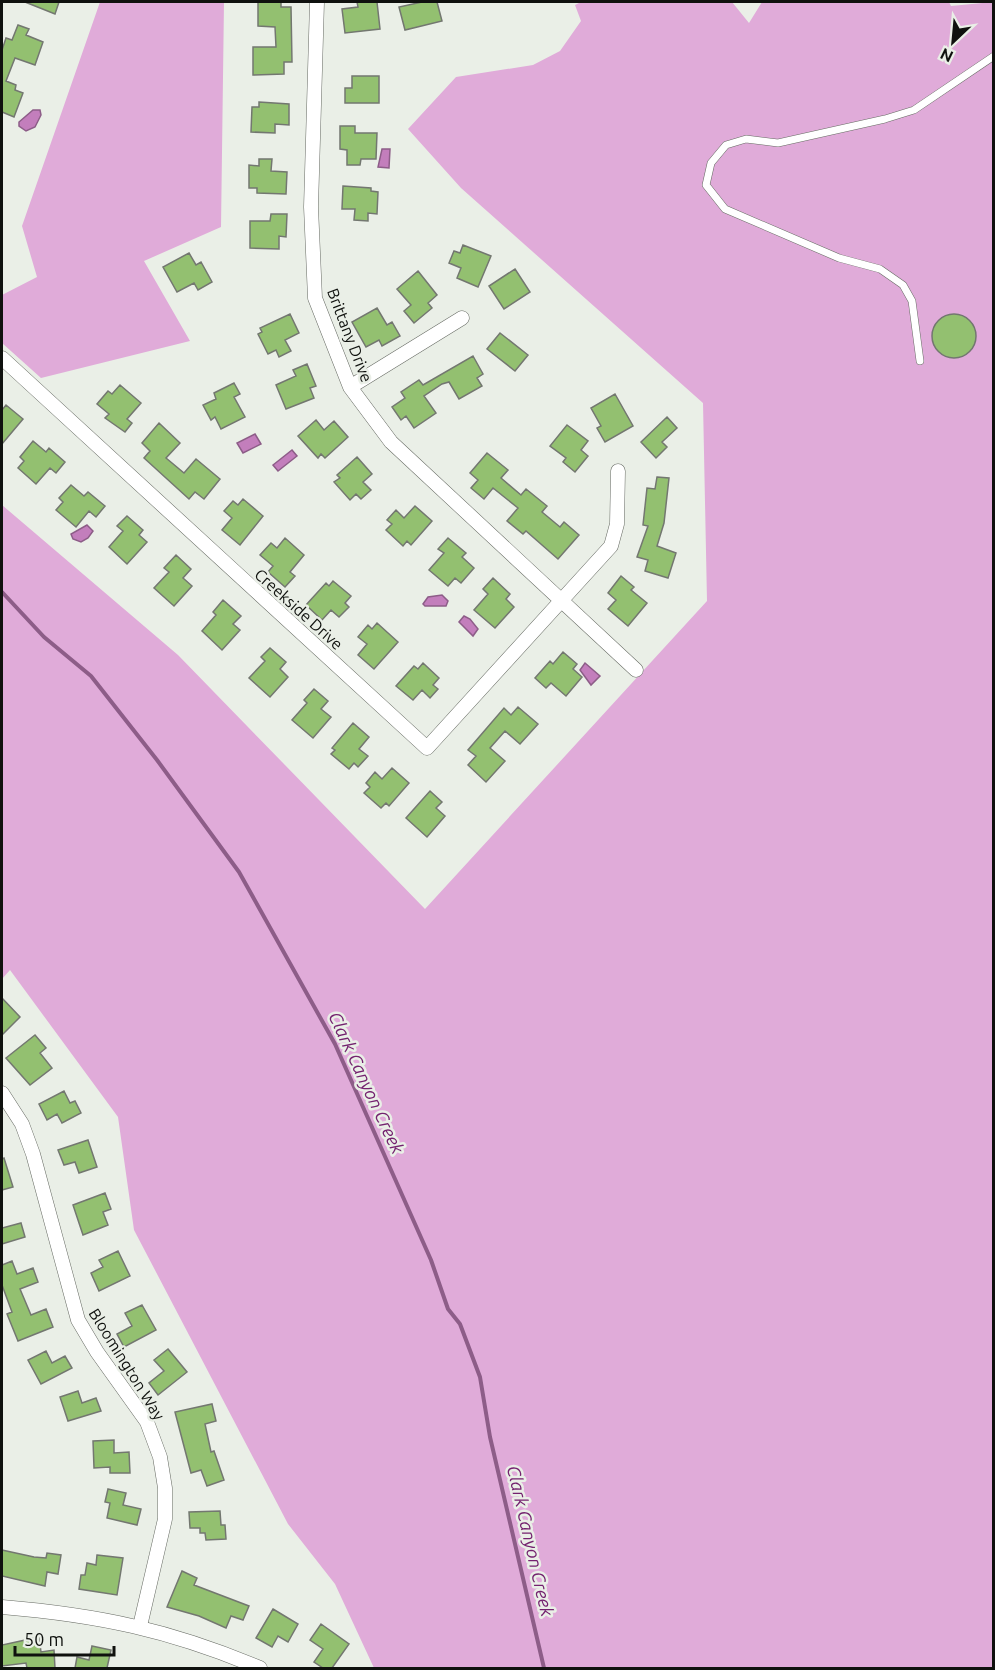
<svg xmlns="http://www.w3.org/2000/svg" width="995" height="1670" font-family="Ubuntu,sans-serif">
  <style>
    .green { fill: #e0abd9 }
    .water { fill: #c37ebc; stroke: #8d5d88; stroke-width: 1.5 }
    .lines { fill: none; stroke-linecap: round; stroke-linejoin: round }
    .stream { stroke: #8d5d88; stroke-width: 4 }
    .building { fill: #93c070; stroke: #737770; stroke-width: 1.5 }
    .service-casing { stroke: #676b64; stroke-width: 8 }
    .minor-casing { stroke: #676b64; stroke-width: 15 }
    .service { stroke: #fff; stroke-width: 7 }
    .minor { stroke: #fff; stroke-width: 14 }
    .labels { text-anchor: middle; stroke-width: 5; stroke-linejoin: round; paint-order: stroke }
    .street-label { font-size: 16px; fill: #0f110e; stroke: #eaefe7 }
    .water-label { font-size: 18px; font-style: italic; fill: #74226f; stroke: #eaefe7 }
  </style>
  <rect width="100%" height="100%" fill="#eaefe7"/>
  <path class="green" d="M100 2H224L221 227 144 261 190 341 41 378 2 343V295L37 277 22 226Z
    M581 2H732L749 23 762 2H949L951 6 993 2V1668H374L335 1584 288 1524 134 1230 118 1117 10 970 2 979V505L178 655 425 909 707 601 703 403 461 188 408 129 456 77 533 65 560 51 581 21 575 5Z"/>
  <path class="water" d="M33 110H40L41 115 35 127 26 131 19 126V122Z
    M382 149H390L389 168 378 167Z
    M255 434 261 444 243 453 237 443Z
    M292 450 297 456 278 471 273 465Z
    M87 525 93 531 88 538 81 542 73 539 71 534Z
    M442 595 448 601 446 606H425L423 604 428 597Z
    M464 616 470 619 478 629 473 636 459 622Z
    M585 663 600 676 591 685 580 670Z"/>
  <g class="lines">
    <path class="stream" d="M2 592 44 637 91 676 157 760 239 872 335 1044 431 1260 448 1309 460 1324 480 1377 490 1437 544 1668"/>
  </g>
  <path class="building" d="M25 2H59L55 14Z
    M258 2H281V7H291L292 62H284V74L253 75V47H276L275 27 258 26Z
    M357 2H377L380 29 345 33 342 9 358 7Z
    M422 2H437L442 21 405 30 399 7Z
    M18 25 29 29 26 35 43 42 35 65 15 58 6 81 16 85 15 90 23 93 14 117 2 112V50L6 38 12 40Z
    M352 76H379V103H345V88H352Z
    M259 102 289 104V125L275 124V133L251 132 252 107H259Z
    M340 126H355V133H377L376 159H361L360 165H347V150L340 149Z
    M259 159H272L271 171 287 172 286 194 257 193V188H249V165L259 166Z
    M343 186 371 188V191L378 192 377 214 368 213V221L354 220 355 209H342Z
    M271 214H287L286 237 279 236V249L250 248V221H270Z
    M463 245 491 256 478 287 457 278 461 268 449 263 454 251 460 253Z
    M189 253 196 265 201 262 212 282 198 290 194 283 177 292 163 267Z
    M515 269 530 292 504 309 489 286Z
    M418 271 437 295 428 303 432 308 414 323 404 311 411 305 397 289Z
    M377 308 387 325 392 322 400 336 382 346 379 340 366 347 352 322Z
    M932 336a22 22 0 1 1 44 0a22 22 0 1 1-44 0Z
    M290 314 299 333 285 340 291 351 279 357 276 350 268 354 258 334 262 332 260 328Z
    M500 333 528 355 515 371 487 349Z
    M473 356 483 374 477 378 482 386 459 399 449 382 442 384 424 396 436 413 414 428 406 416 401 420 392 407 405 398 401 392 419 380 423 385Z
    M307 364 316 386 310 388 314 398 286 409 276 385 296 376 293 370Z
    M234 383 240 394 234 397 245 417 221 429 215 417 211 420 203 405 216 399 214 393Z
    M120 385 141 403 127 419 132 423 125 432 105 418 109 414 97 404 108 391 112 394Z
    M615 394 633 426 605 442 597 428 601 426 591 408Z
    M6 405 23 419 2 444V410Z
    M667 417 677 428 662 442 667 447 656 458 641 442Z
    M316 420 324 430 334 421 348 437 325 458 321 454 318 458 298 436Z
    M159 423 180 443 166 458 184 473 196 459 220 479 204 499 195 492 189 499 144 458 150 451 142 443Z
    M567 425 588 441 581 450 588 456 575 472 563 462 566 458 550 446Z
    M33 441 46 452 49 448 65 462 56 473 50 468 36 484 18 468 24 461 20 457Z
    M487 453 508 470 501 478 521 495 526 489 547 506 542 512 560 527 564 522 579 535 558 559 526 531 523 534 507 521 518 508 493 488 484 499 471 488 478 480 470 473Z
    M357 457 372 474 363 482 371 490 361 499 356 494 350 500 334 482 340 478 337 475Z
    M657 477 669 478 664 523 657 546 676 553 668 578 645 571 648 560 637 557 648 526 643 525 647 488 655 489Z
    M71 485 84 496 88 492 105 506 96 517 89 511 76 527 56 510 63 502 59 498Z
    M243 499 263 516 240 545 222 530 232 518 224 511 233 501 238 505Z
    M415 506 432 521 411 545 407 541 403 546 386 530 392 524 387 520 396 510 404 518Z
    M127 516 143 530 139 535 147 542 127 564 109 547 123 531 117 526Z
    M285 538 304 555 290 572 295 576 285 587 268 572 273 566 260 555 271 543 277 548Z
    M448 538 466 553 462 557 474 568 461 583 455 578 448 586 429 570 444 553 438 549Z
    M176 555 191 569 183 578 192 586 174 606 154 588 169 572 164 568Z
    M621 576 634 587 631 590 647 603 628 626 608 609 616 600 608 593Z
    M493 578 510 594 506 599 514 607 495 628 474 610 488 594 483 589Z
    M333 581 351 596 345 603 349 607 339 617 331 610 322 620 306 605 326 583 329 586Z
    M223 600 241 616 233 624 240 630 222 650 202 631 216 615 213 612Z
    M377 623 398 642 374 669 358 655 367 644 358 637 368 625 372 629Z
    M270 648 286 662 280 669 288 677 270 697 249 678 265 661 261 657Z
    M563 652 577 664 573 669 582 677 566 696 551 683 546 688 535 678 550 661 553 664Z
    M423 663 439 678 433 685 438 689 430 698 422 690 413 700 396 686 414 666 418 669Z
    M314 689 328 701 321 709 331 717 313 738 292 720 307 703 304 700Z
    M518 707 538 724 520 744 505 731 490 748 505 761 486 782 468 765 476 756 468 750 504 708 511 715Z
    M353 723 369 737 359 749 368 756 358 767 354 763 349 769 331 754 335 750 332 748Z
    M392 768 409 783 389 806 386 803 381 808 364 793 370 787 366 783 375 772 382 779Z
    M430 791 442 802 436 808 445 816 427 837 406 818Z
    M2 998 20 1017 2 1035Z
    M35 1035 46 1048 40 1053 52 1068 30 1085 6 1058Z
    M64 1091 70 1103 75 1101 81 1113 62 1123 57 1114 47 1120 39 1104Z
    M88 1140 97 1167 79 1173 75 1162 64 1165 58 1150Z
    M4 1158 13 1187 2 1190V1159Z
    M105 1193 111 1209 103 1212 108 1225 83 1235 73 1205Z
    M21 1223 25 1237 2 1244V1228Z
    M118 1251 130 1276 99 1291 91 1273 103 1267 99 1260Z
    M12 1261 17 1274 33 1268 38 1282 20 1289 31 1315 46 1309 53 1327 18 1341 7 1314 12 1312 2 1285V1265Z
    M142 1305 156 1330 124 1347 117 1334 132 1326 125 1313Z
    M168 1349 187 1372 158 1395 149 1383 164 1371 154 1360Z
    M46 1351 52 1363 65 1356 72 1368 41 1384 28 1360Z
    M78 1391 82 1403 96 1398 101 1411 68 1421 60 1397Z
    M212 1404 216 1421 205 1424 211 1452 214 1451 224 1480 207 1486 201 1470 191 1473 175 1412Z
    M114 1440V1453L129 1452 130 1473H110V1467L94 1468 93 1441Z
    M108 1489 126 1493 123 1505 141 1509 137 1525 107 1518 110 1503 105 1502Z
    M220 1511 221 1525H225L226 1539 206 1540 205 1533H200V1528H190L189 1512Z
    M2 1550 34 1557 46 1558 47 1553 61 1555 58 1574 47 1572 45 1586 2 1576Z
    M97 1555 123 1558 117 1595 79 1589 81 1575H85L87 1563 96 1565Z
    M182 1571 197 1578 194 1585 249 1606 243 1620 231 1616 226 1628 199 1616 167 1607Z
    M273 1609 298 1624 288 1642 278 1636 272 1647 256 1638Z
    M321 1624 349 1644 332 1668H323L314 1662 323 1649 310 1640Z
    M39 1637 41 1652 54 1650 55 1668H27L26 1663 2 1666V1645Z
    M92 1646 111 1650 107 1668H75L77 1657 89 1660Z"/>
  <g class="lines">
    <g class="service-casing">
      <path id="service" d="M920 361 912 301 903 285 880 269 839 258 725 209 706 185 711 163 726 145 746 139 778 143 885 119 914 110 994 56"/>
    </g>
    <g class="minor-casing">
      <path id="minor" d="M317 2 311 207 315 298 350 387 391 442 636 670
        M2 358 427 748 611 546 617 524 618 471
        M350 387 462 318
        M2 1093 22 1124 33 1154 78 1320 97 1352 147 1422 160 1457 165 1488V1519L140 1626
        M2 1607C98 1615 170 1630 260 1668"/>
    </g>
    <use href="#service" class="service"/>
    <use href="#minor" class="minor"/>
  </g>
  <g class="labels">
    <g class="street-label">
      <text transform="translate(350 335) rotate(69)" y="6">Brittany Drive</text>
      <text transform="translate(299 609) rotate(42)" y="6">Creekside Drive</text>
      <text transform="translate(127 1364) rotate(58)" y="6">Bloomington Way</text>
    </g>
    <g class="water-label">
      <text transform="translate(366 1083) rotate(65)" y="6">Clark Canyon Creek</text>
      <text transform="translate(530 1541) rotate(77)" y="6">Clark Canyon Creek</text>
    </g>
  </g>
  <rect width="995" height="1670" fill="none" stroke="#0f110e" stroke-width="6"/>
  <g transform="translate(953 42) rotate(206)" stroke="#eaefe7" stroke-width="4.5" paint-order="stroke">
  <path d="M0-4.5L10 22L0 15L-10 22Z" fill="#0f110e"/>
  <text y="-9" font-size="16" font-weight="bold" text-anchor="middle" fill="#0f110e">N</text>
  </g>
  <path d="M15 1646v9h99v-9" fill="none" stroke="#0f110e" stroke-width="3"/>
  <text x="24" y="1646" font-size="18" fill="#0f110e" stroke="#eaefe7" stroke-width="4.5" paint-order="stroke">50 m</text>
</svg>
